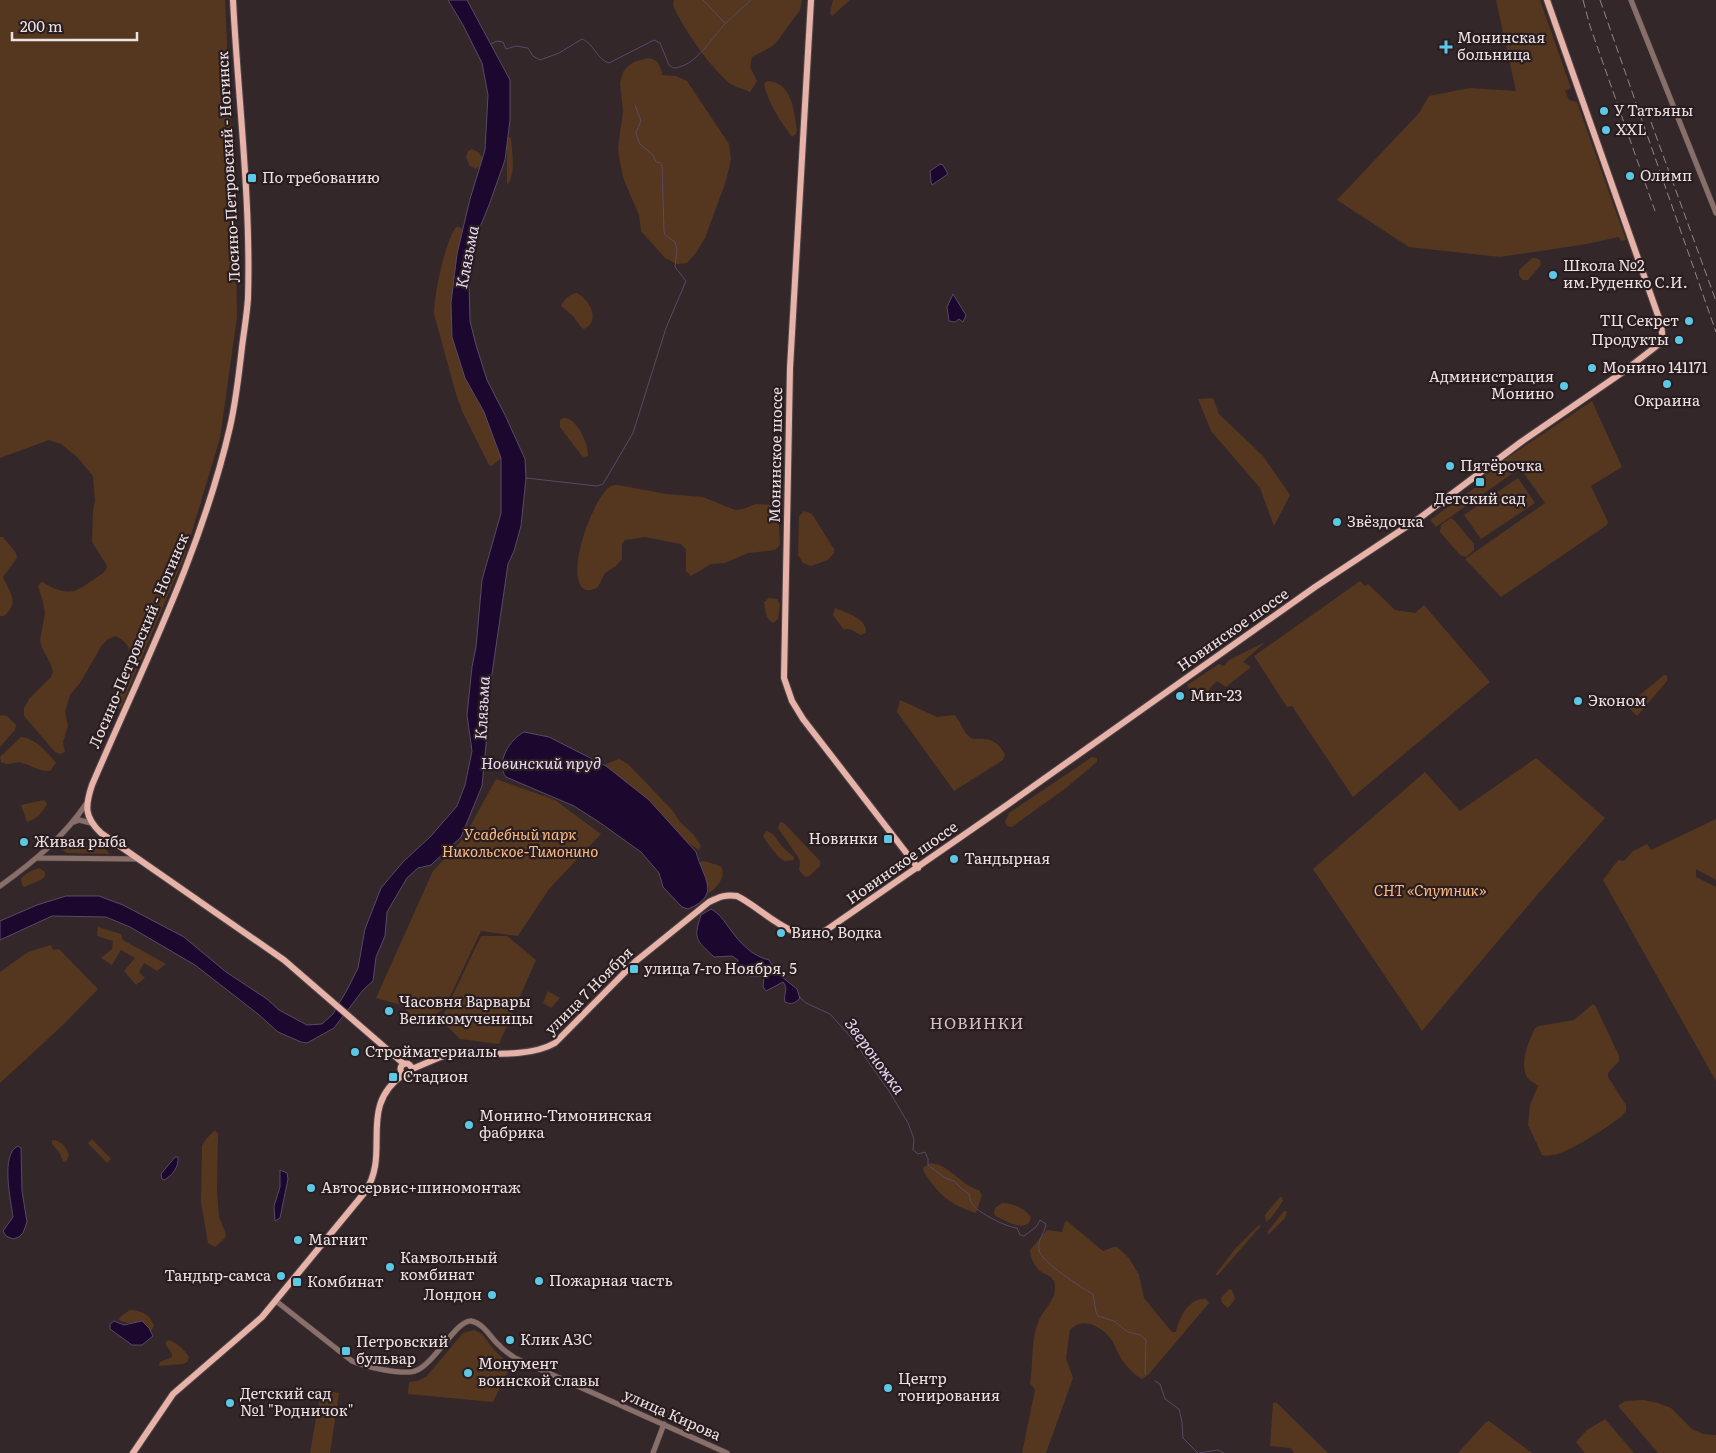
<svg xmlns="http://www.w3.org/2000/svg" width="1716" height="1453" font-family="Literata,serif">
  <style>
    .green { fill: #54371e }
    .water { fill: #1c072e; stroke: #5a4965 }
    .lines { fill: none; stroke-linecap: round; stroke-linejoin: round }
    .stream { stroke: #5a4965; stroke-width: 1 }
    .minor-casing { stroke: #514548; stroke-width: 6 }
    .major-casing { stroke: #514548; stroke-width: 8 }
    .minor { stroke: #896f69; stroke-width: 5 }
    .major { stroke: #e7b2a7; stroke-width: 6 }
    .rail { stroke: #908588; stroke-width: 1; stroke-dasharray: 8 4; stroke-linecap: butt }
    .poi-dot { fill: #5bc8e6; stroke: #2a1d20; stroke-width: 2 }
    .labels { text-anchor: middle; stroke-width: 4.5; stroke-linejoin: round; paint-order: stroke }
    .poi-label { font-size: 15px; fill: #ebe2e4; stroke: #2a1d20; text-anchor: start }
    .street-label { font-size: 15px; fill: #ebe2e4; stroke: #2a1d20 }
    .park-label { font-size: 15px; font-style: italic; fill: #fdbb82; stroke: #2a1d20 }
    .water-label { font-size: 16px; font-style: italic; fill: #e5d8f5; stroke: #2a1d20 }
    .neighbourhood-label { font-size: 16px; letter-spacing: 1px; fill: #d3c1c5; stroke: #2a1d20 }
  </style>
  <rect width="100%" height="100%" fill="#34272a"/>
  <path class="green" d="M0 0H225L235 214 237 317 220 438 185 555 121 707 118 709H116L114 705C122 683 147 652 116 636L108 639 102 645 80 683 70 695 65 712 68 726 63 742 65 752 60 754 55 752 24 716V708L29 699 51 677 53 671 50 663 42 648 40 640 45 613 43 602 38 586 41 582C46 583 50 587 56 589 76 596 81 587 96 578 102 574 106 572 107 566L92 542 93 511 95 501 93 476 77 457 61 444 49 440 0 458Z
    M674 0H802L800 10 776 43 771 47 752 57 750 67 757 81 750 92C742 88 734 87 728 82 707 63 686 32 674 8L673 3Z
    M833 0H850L832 16 830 13Z
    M1496 0H1540L1571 88 1565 91 1569 100 1577 102 1626 240 1621 241 1619 237 1587 244 1500 257 1409 247 1337 200 1419 113 1429 96 1470 88 1516 91Z
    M648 58C658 59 661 66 662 75L676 76 687 81 729 144 731 159 726 181 705 238 696 253 687 263 677 264 665 258 641 231 639 215 624 180 620 163 618 147 623 112 620 83 623 72 628 66 634 62Z
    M767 81C792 82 794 110 797 130L796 134 792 137C781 122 768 103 764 84Z
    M510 137 511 138C512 152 516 172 508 184L507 183V138Z
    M472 149 478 152 483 158 480 166 476 169 470 166 466 157 468 151Z
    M456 227H459L463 229 457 254 451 303 452 337 465 378 484 412 501 458 492 466 489 465 463 413 456 394 434 314C434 295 445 242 456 227Z
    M1532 258H1536L1540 260 1541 265 1528 280H1523L1519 276V270Z
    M577 293C590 300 601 321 584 329L581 327 573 316 561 306C564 299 570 294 577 293Z
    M1213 398 1219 414 1263 456 1290 495 1274 526 1260 488 1211 431 1198 399Z
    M1592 401 1622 467 1591 486 1608 522 1607 525 1501 597 1465 559 1545 503 1520 468 1436 527 1430 520 1484 481 1486 472Z
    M563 418C576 416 589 444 588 456L584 457 582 456 560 427V420Z
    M1518 478 1535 503 1481 539 1464 515Z
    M618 485 666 494 703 497 735 510 743 509 756 504 775 505 778 510 780 545 775 550 748 553 725 563 711 564 691 576 686 571V550L681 544 645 537 625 540 622 544V559L616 566 605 573 598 587C593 590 585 593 581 586 568 567 592 504 607 489 611 485 614 485 618 485Z
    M804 511 812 514 834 549V553L828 560 811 566 803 563 798 555 799 516Z
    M1451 518 1454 520 1474 544V550L1466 557 1460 555 1440 532 1441 525Z
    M0 537H3L16 553 17 558 3 577C10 593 20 602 4 616H0Z
    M1360 581 1365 586 1368 584 1395 610 1415 613 1424 605 1490 682 1353 797 1292 706 1287 707 1254 656Z
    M769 598 777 599 780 604 778 619 773 623C766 620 765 609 764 602Z
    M835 608C846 613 867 618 866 632L862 635C856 634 850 626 844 630L833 615Z
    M1265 642 1243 662 1251 667 1226 687 1217 681 1209 689 1210 693 1193 694 1187 685 1219 664 1224 666 1229 660Z
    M1664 675 1667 676V681L1638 715H1636L1630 709 1629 704Z
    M900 700 937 717 954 715C961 721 963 733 971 738 976 740 978 738 983 739 994 739 1001 746 1005 755L1003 760 954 791 897 712Z
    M2 715 7 716 16 725 15 730 0 747V716Z
    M21 737C33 737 49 753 56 763L50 771C39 772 32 765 22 763 14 761 9 767 1 762L0 757Z
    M1092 757 1097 758V762L1066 788 1012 827 1007 826 1005 822 1009 813Z
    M1536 758 1605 818 1537 895 1422 1031 1313 869 1425 772 1460 811Z
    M619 759 628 764 673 811 680 822 693 834 701 846 699 850 687 842 649 800 606 766V764Z
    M496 779 555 800 601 834 549 889 518 936 481 931 445 1007 422 1026 401 1005 376 998 433 871 463 839Z
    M44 800 47 804C41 814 38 818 27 822L21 805Z
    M1716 819V880L1696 869V877L1716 887V1081L1603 880 1618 860 1624 861 1633 851 1647 844 1651 850Z
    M780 822 784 823 820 861V866L809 876 805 877 799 870 800 861 798 857 778 828Z
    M766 831C775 833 776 839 781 845 785 850 790 853 794 857L793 861C790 860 787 861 785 861 779 860 766 841 763 836Z
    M72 837H76L77 845C87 848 104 841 109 854L67 853 61 849 60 846Z
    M703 861C707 862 719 865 721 867 727 876 716 890 708 893L709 888 699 863Z
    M39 868 45 872V876L41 880 24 887 22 885 21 878 29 872Z
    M98 927 121 934 123 940 166 964 157 971 144 963 139 972 145 978 136 985 124 971 135 958 121 950 112 965 101 958 112 949 113 941 97 936Z
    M481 936H507L536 960 499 1044 460 1039 441 1020Z
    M51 945 53 950 59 949 98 989 63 1025 0 1083V972L28 952Z
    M548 991 560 998 551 1008 543 1003Z
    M1593 1004 1596 1007 1619 1056V1061L1608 1073V1077L1626 1105V1111L1622 1116C1607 1127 1560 1161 1542 1155L1528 1125 1530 1105 1538 1086C1534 1082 1528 1081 1526 1075 1520 1061 1529 1041 1535 1028L1539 1026 1574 1020Z
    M215 1130 218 1134 217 1191 219 1217 226 1234 225 1238 215 1247 208 1243 201 1202 202 1146 206 1139Z
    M92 1139 111 1159 107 1163 88 1143Z
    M52 1140C61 1140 66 1147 69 1155L66 1162 63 1161 59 1152 52 1144Z
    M930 1163C951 1165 960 1185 979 1190L982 1195 976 1213C950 1205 938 1194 924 1172L923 1168Z
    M1280 1197H1282L1283 1201 1271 1218 1266 1222 1265 1215Z
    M1002 1203C1013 1203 1024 1208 1031 1217L1029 1223C1019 1230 1007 1221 997 1217L994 1214 995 1208Z
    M1284 1211H1287L1285 1218 1268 1235V1231Z
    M1067 1221 1103 1251 1113 1247H1117L1129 1258 1139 1275 1144 1298 1172 1332H1176C1179 1318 1189 1297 1206 1299L1209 1303 1149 1374 1142 1379C1134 1375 1127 1366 1122 1360 1118 1354 1116 1348 1113 1342 1104 1328 1084 1315 1070 1330L1066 1358 1073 1378 1046 1453H1022L1035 1390 1030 1383C1034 1362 1030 1338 1040 1318 1045 1308 1056 1299 1055 1287 1055 1276 1047 1276 1040 1271 1035 1267 1030 1257 1030 1250L1047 1230 1062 1232 1065 1222Z
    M1259 1225 1261 1226 1259 1228 1218 1275H1215L1235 1249Z
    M1229 1289 1232 1290 1235 1299 1228 1308 1222 1303 1221 1298Z
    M130 1310C141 1310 151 1315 154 1326L151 1331 142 1321 129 1323 121 1321 119 1319 121 1316Z
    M474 1330 482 1334 495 1351 511 1365 493 1402 408 1394 409 1382 417 1381 426 1377 463 1333Z
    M168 1340C176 1342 185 1350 189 1357L187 1362 183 1364 159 1366 160 1362 172 1357V1354L165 1343Z
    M321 1390 339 1393 330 1453H310Z
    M1643 1400 1658 1403 1671 1408 1692 1429 1703 1434 1716 1435V1453H1658L1618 1406 1625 1401Z
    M1276 1402 1328 1453H1294L1291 1448 1270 1446 1273 1403Z
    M1605 1419 1634 1453H1585L1576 1442 1587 1430Z
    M1489 1421 1532 1453H1458L1486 1422Z"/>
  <path class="water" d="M448 0H467L510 80V120L505 160 489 205 476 237 469 283 470 321 476 345 487 380 505 415 525 459 526 478 521 526 514 551 508 564 487 708 488 723 482 786 461 837 431 865 418 868 407 878 387 912 385 936 376 957 373 981 363 990 334 1028 307 1043 301 1042 278 1032 258 1014 195 965 130 927 106 917 52 916 0 940V921L37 905 66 896H99L123 905 184 937 226 972 267 999 279 1010 307 1025 322 1024 333 1014 348 988 358 968 365 929 381 888 403 862 431 836 457 806 465 785 472 751 467 715 472 667 476 647 482 580 501 513V458L484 412 465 378 452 337 451 303 457 254 470 199 485 150 488 95 482 63 463 25Z
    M940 164 943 165 948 174 932 185 931 182 930 171Z
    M953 294 966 315 963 322 959 319 955 322 949 321 947 307Z
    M524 732 549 737 606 766 649 800 696 852C703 878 722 895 688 909L682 907 663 887 659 873 641 852 599 822 574 806 506 777C495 763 510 739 524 732Z
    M711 909C720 914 724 921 730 929 740 943 752 956 769 960L777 973 797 989 800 998C795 1003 792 1005 785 1002 783 994 789 988 783 982L766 991 763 987 764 976H750L746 973 748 965 740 969 737 966 738 960 732 956 714 957C696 940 693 939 701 915Z
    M18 1146 21 1148 22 1191 27 1222 23 1233 19 1237 13 1239 6 1236 3 1231 13 1217C11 1201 0 1154 18 1146Z
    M175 1157H178C179 1167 172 1176 164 1180L162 1179 161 1174Z
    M280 1170 287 1173 288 1179 280 1218 275 1221 274 1206 280 1187Z
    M114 1321 124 1325 142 1321 149 1328 153 1336 142 1345H132L110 1329V1324Z"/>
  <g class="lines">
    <path class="stream" d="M703 0 725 23
      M491 44 497 41 503 42 506 49 516 46 528 48 533 56 540 60 559 53 582 39C594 43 596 59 609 63L654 40 660 43 669 65 673 68C696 67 710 39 725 24 733 16 742 8 751 0
      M526 478 597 486 603 484 633 433 666 328 686 281 675 267 677 250 675 242 665 235 664 231 662 167 661 163 656 162 653 155 640 144 637 137 636 132 641 121 635 105
      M799 997 806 1003 830 1014 850 1036 863 1054 889 1091 908 1123 914 1139 913 1150 918 1154 925 1152 928 1159V1165L945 1178 954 1181 962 1189 969 1194C970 1198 970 1202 973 1205 979 1213 1006 1227 1017 1228L1020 1235 1024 1236 1036 1227 1040 1220 1046 1224C1045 1233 1037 1240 1039 1250 1041 1262 1082 1288 1093 1294L1096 1312 1098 1316 1114 1321 1128 1332 1140 1335 1146 1340 1145 1374
      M1155 1381 1160 1384 1165 1399 1179 1409 1182 1422 1183 1438 1198 1453
      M1199 1453 1218 1450 1224 1453"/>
    <g class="minor-casing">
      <path id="minor" d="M1631 0 1716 213
        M74 822 79 820 91 823
        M37 858 138 859
        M0 886C32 863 64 837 86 804
        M276 1301 352 1361C366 1367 400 1375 415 1371 434 1365 456 1320 471 1321 484 1323 491 1339 500 1346 504 1351 510 1354 515 1358L727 1453
        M653 1453 664 1424"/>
    </g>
    <g class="major-casing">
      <path id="major" d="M233 0C238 99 251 199 248 298 247 314 244 331 242 347 239 374 236 401 230 427 201 553 142 668 92 785 85 806 84 817 101 833L284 960 404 1064
        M811 0 790 368 784 678 792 701 803 719 918 868
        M400.5 1069a5.5 5.5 0 1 1 11 0a5.5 5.5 0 1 1-11 0Z
        M412 1069 438 1058 450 1054C482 1052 527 1059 555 1043L636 961 709 902C719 897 726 894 737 896 764 909 793 946 825 931L1007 805 1315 587 1421 517 1521 442 1623 372 1663 341 1661 324 1547 0
        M133 1453 173 1394 262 1317 365 1192C392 1152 356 1107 404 1074"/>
    </g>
    <use href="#minor" class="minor"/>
    <use href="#major" class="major"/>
    <path class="rail" d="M1583 0 1590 26 1655 211
      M1600 0 1716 332
      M1651 122 1716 301"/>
  </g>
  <g class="poi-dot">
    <path d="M1443.5 39.5h5v5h5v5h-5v5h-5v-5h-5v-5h5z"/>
    <circle cx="1604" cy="111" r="5"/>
    <circle cx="1606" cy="130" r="5"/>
    <circle cx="1630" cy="176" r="5"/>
    <rect x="247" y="173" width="10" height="10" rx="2.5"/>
    <circle cx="1553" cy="275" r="5"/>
    <circle cx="1689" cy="321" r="5"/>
    <circle cx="1679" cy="340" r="5"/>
    <circle cx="1592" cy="368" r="5"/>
    <circle cx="1667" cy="384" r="5"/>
    <circle cx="1564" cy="386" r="5"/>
    <circle cx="1450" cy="466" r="5"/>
    <rect x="1475" y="477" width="10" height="10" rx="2.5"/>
    <circle cx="1337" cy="522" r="5"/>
    <circle cx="1180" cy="696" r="5"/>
    <circle cx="1578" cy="701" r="5"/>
    <rect x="883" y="834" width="10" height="10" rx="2.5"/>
    <circle cx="24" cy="842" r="5"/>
    <circle cx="954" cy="859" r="5"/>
    <circle cx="781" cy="933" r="5"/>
    <rect x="629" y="964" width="10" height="10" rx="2.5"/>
    <circle cx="389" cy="1011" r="5"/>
    <circle cx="355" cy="1052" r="5"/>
    <rect x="388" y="1072" width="10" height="10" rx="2.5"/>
    <circle cx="469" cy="1125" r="5"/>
    <circle cx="311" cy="1188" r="5"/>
    <circle cx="298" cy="1240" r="5"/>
    <circle cx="390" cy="1267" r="5"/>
    <circle cx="281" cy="1276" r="5"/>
    <circle cx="539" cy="1281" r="5"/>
    <rect x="292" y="1277" width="10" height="10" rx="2.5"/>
    <circle cx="492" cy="1295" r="5"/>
    <circle cx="510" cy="1340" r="5"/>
    <rect x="341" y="1346" width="10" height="10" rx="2.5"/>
    <circle cx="468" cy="1373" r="5"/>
    <circle cx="888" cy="1388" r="5"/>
    <circle cx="230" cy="1403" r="5"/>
  </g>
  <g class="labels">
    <g class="poi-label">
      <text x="1457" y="43">Монинская<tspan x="1457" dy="17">больница</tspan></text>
      <text x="1614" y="116">У Татьяны</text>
      <text x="1616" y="135">XXL</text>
      <text x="1640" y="181">Олимп</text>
      <text x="262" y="183">По требованию</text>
      <text x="1563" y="271">Школа №2<tspan x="1563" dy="17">им.Руденко С.И.</tspan></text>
      <text x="1679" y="326" text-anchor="end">ТЦ Секрет</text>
      <text x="1669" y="345" text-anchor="end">Продукты</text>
      <text x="1602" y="373">Монино 141171</text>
      <text x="1554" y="382" text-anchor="end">Администрация<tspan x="1554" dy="17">Монино</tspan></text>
      <text x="1667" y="406" text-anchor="middle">Окраина</text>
      <text x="1460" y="471">Пятёрочка</text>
      <text x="1480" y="504" text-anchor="middle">Детский сад</text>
      <text x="1347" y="527">Звёздочка</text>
      <text x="1190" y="701">Миг-23</text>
      <text x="1588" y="706">Эконом</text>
      <text x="878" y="844" text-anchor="end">Новинки</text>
      <text x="34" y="847">Живая рыба</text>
      <text x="964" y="864">Тандырная</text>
      <text x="791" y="938">Вино, Водка</text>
      <text x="644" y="974">улица 7-го Ноября, 5</text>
      <text x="399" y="1007">Часовня Варвары<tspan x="399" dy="17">Великомученицы</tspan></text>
      <text x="365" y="1057">Стройматериалы</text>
      <text x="403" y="1082">Стадион</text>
      <text x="479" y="1121">Монино-Тимонинская<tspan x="479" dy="17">фабрика</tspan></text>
      <text x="321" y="1193">Автосервис+шиномонтаж</text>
      <text x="308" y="1245">Магнит</text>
      <text x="400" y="1263">Камвольный<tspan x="400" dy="17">комбинат</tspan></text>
      <text x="271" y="1281" text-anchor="end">Тандыр-самса</text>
      <text x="549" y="1286">Пожарная часть</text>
      <text x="307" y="1287">Комбинат</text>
      <text x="482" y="1300" text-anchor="end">Лондон</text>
      <text x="520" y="1345">Клик АЗС</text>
      <text x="356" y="1347">Петровский<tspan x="356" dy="17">бульвар</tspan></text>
      <text x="478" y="1369">Монумент<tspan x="478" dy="17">воинской славы</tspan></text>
      <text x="898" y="1384">Центр<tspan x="898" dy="17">тонирования</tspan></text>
      <text x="240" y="1399">Детский сад<tspan x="240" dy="17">№1 "Родничок"</tspan></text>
    </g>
    <g class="street-label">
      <text transform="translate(229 167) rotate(-93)" y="5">Лосино-Петровский - Ногинск</text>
      <text transform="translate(776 455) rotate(-89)" y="5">Монинское шоссе</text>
      <text transform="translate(1233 630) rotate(-35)" y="5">Новинское шоссе</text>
      <text transform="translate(139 641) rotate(-67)" y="5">Лосино-Петровский - Ногинск</text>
      <text transform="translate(902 863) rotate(-35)" y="5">Новинское шоссе</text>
      <text transform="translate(589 991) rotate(-45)" y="5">улица 7 Ноября</text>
      <text transform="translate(672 1415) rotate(24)" y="5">улица Кирова</text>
    </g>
    <g class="park-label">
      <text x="520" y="840">Усадебный парк<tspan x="520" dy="17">Никольское-Тимонино</tspan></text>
      <text x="1430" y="896">СНТ «Спутник»</text>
    </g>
    <g class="water-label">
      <text transform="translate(467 257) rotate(-79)" y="6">Клязьма</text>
      <text transform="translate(482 708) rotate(-87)" y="6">Клязьма</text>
      <text x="541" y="769">Новинский пруд</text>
      <text transform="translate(875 1056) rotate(54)" y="6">Звероножка</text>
    </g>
    <g class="neighbourhood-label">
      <text x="977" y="1029">НОВИНКИ</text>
    </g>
  </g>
  <path d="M12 32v8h125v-8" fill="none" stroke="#ebe2e4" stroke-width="2.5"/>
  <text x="20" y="32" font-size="15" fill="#ebe2e4" stroke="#2a1d20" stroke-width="4" paint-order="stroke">200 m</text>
</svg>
